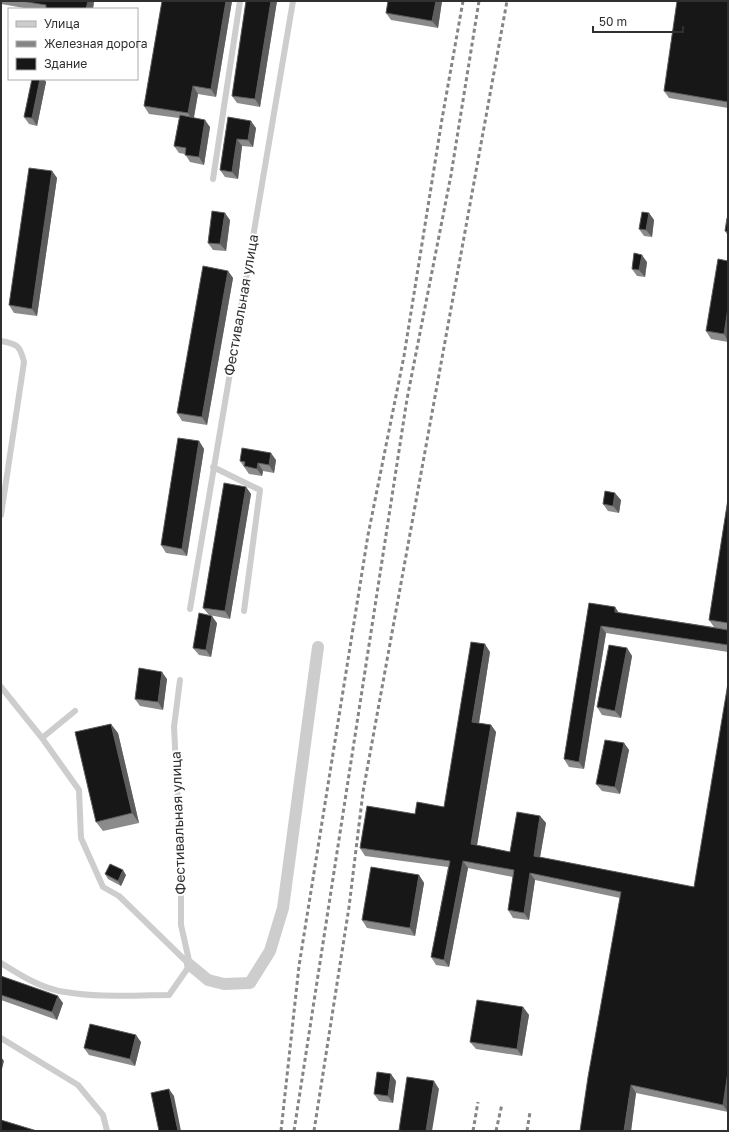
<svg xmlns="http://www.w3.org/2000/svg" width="729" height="1132" font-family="'Golos Text',sans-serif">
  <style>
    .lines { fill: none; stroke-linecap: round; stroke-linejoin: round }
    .lane { stroke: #cdcdcd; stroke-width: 6 }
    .street { stroke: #cdcdcd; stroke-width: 12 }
    .rail { stroke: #858585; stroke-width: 3; stroke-dasharray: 4 3; stroke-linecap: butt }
    .wall { fill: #8b8b8b }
    .shaded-wall { fill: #5d5d5d }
    .building { fill: #171717; stroke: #5d5d5d }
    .labels { text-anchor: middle; stroke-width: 4; stroke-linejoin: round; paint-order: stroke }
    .street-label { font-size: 14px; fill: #303030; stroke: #fff }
  </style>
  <rect width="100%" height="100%" fill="#fff"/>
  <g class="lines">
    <path class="lane" d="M213 179 240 1
      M1 341C17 344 20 345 24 362L1 515
      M213 467 260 490 244 611
      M190 609 293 1
      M180 680 174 727 181 861V925L190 965
      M1 687 42 738 75 711
      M42 738 79 790 81 838 103 887 119 896 190 965
      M1 963C20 975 42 989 65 992 99 998 134 995 169 995L190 965
      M1 1038 78 1085 103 1115 107 1131"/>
    <path class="street" d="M190 965 208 980 224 984 250 983 270 951 283 908 318 647"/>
    <path class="rail" d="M281 1131 299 966 368 535 404 356 442 119 463 1
      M294 1131 407 399 451 175 479 1
      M314 1131 349 907 363 792 507 1
      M473 1131 478 1102
      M496 1131 502 1104
      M527 1131 530 1112"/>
  </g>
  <path class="wall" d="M1 1H94L93 9H30L1 4Z
    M162 1H232L216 97 198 94 194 118 210 127 204 165 190 162 185 154 179 153 174 146 179 118 149 114 144 106Z
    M246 1H277L260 107 237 103 232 96Z
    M388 1H442L438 28 391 20 386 13Z
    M728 1V108L669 98 664 91Z
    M32 79H44L46 82 37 126 29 124 24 117Z
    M228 117 256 128 253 147 242 146 238 179 225 177 220 170Z
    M52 171 57 178 37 316 14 313 9 305Z
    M649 213 654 220 652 237 644 236 639 229Z
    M728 218V236L725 231Z
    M230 220 226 251 213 250 208 243Z
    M728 261V342L711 339 706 331Z
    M647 262 645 277 637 276 632 269Z
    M228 271 233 278 207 425 182 421 177 413Z
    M199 441 204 449 187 556 166 553 161 545Z
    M276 460 274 473 263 471 262 476 249 474 240 461Z
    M246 487 251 494 230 619 209 615 203 608Z
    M728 499V652L606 633 584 769 569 767 564 759 589 603 615 607 619 613 714 627 709 620Z
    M621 500 619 513 608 511 603 504Z
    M217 623 211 657 199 655 193 648Z
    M627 648 632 656 621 718 602 715 597 707Z
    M490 652 479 723 491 725 496 732 477 845 510 852 540 816 546 823 540 857 694 887 728 1112 636 1093 631 1131 620 898 535 880 529 920 513 918 508 910 513 877 468 868 449 967 436 965 431 957 448 867 365 856 360 848 415 814 444 807Z
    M167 679 163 710 140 706 135 699Z
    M118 733 139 823 103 831 96 822Z
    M624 743 629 750 620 794 602 791 596 784Z
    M105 874 126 875 121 886 108 879Z
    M419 875 424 883 415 936 367 928 362 920Z
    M1 976 63 1003 57 1020 1 1000Z
    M523 1007 529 1015 522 1056 476 1049 470 1042Z
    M141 1042 135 1066 89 1055 84 1048Z
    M396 1081 393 1103 379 1101 374 1094Z"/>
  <path class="shaded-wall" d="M88 1H94L93 9H86Z
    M226 1H232L216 97 211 89Z
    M271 1H277L260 107 255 99Z
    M436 1H442L438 28 432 21Z
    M40 79H44L46 82 37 126 32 118Z
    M193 86 198 94 193 121 188 113Z
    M205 120 210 127 204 165 199 157Z
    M251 121 256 128 253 147 248 140Z
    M237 139 242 146 238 179 232 172Z
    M52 171 57 178 37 316 32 309Z
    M225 213 230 220 226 251 220 244Z
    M649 213 654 220 652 237 646 230Z
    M642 255 647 262 645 277 639 270Z
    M228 271 233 278 207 425 202 417Z
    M728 308V341L724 334Z
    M199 441 204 449 187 556 182 549Z
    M271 453 276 460 274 473 269 465Z
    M258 463 263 471 262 476 257 469Z
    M246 487 251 494 230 619 225 611Z
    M615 493 621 500 619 513 613 506Z
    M615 607 620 615 615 612Z
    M212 616 217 623 211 657 206 650Z
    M601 626 606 633 584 769 579 762Z
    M485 644 490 652 478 729 472 722Z
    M627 648 632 656 621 718 615 711Z
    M162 672 167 679 163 710 158 702Z
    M111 724 118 733 139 823 132 813Z
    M491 725 496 732 476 851 471 844Z
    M624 743 629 750 620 794 615 787Z
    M540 816 546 823 539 863 534 856Z
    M463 861 468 868 449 967 444 960Z
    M123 870 126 875 121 886 118 881Z
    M530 873 535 880 529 920 524 913Z
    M419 875 424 883 415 936 410 928Z
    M58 996 63 1003 57 1020 52 1012Z
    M523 1007 529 1015 522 1056 517 1049Z
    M136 1035 141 1042 135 1066 130 1059Z
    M1 1057 4 1061 1 1073Z
    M728 1072V1112L723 1105Z
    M391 1074 396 1081 393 1103 388 1096Z
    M434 1081 439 1089 432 1131H426Z
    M631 1085 636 1093 631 1131H624Z
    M169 1089 174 1096 181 1131H178Z"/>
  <path class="building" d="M21 1H88L86 9H46V5Z
    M162 1H226L211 89 193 86 188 113 144 106Z
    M246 1H271L255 99 232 96Z
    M388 1H436L432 21 386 13Z
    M677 1H728V102L664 91Z
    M32 79H40L32 118 24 117Z
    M180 115 205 120 199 157 185 155 186 148 174 146Z
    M228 117 251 121 248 140 237 139 232 172 220 170Z
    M29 168 52 171 32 309 9 305Z
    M212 211 225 213 220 244 208 243Z
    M642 212 649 213 646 230 639 229Z
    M727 218H728V232L725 231Z
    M634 253 642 255 639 270 632 269Z
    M718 259 728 261V308L724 334 706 331Z
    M203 266 228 271 202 417 177 413Z
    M178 438 199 441 182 549 161 545Z
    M242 448 271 453 269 465 258 463 257 469 244 466 245 462 240 461Z
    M224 483 246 487 225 611 203 608Z
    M605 491 615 493 613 506 603 504Z
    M728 499V623L709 620Z
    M589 603 615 607V612L728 630V645L601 626 579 762 564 759Z
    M199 613 212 616 206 650 193 648Z
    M471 642 485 644 472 722 491 725 471 844 510 852 517 812 540 816 534 856 694 887 728 683V1072L723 1105 631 1085 624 1131H580L588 1077 621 892 530 873 524 913 508 910 514 870 463 861 444 960 431 957 450 861 360 848 367 806 415 814 417 802 444 807Z
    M609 645 627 648 615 711 597 707Z
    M139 668 162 672 158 702 135 699Z
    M111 724 132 813 96 822 75 732Z
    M605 740 624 743 615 787 596 784Z
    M110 864 123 870 118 881 105 874Z
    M371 867 419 875 410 928 362 920Z
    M1 976 58 996 52 1012 1 995Z
    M477 1000 523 1007 517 1049 470 1042Z
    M90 1024 136 1035 130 1059 84 1048Z
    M377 1072 391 1074 388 1096 374 1094Z
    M407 1077 434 1081 426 1131H406L399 1130Z
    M169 1089 178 1131H159L151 1093Z
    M1 1120 37 1131H1Z"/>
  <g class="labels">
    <g class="street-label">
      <text transform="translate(241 305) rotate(-80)" y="5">Фестивальная улица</text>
      <text transform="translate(178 823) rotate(-92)" y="5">Фестивальная улица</text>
    </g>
  </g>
  <rect width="729" height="1132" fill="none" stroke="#303030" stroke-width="4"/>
  <rect x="8" y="8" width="130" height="72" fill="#ffffff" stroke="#acacac"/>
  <rect x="16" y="21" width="20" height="6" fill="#cdcdcd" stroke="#acacac"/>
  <text x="44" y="28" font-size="12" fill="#303030">Улица</text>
  <rect x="16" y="41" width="20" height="6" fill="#858585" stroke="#acacac"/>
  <text x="44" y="48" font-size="12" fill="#303030">Железная дорога</text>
  <rect x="16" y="58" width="20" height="12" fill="#171717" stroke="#acacac"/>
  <text x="44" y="68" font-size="12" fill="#303030">Здание</text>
  <path d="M593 26v6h90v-6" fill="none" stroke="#303030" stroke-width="2"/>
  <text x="599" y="26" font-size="12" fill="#303030" stroke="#ffffff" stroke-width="3" paint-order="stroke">50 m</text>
</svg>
